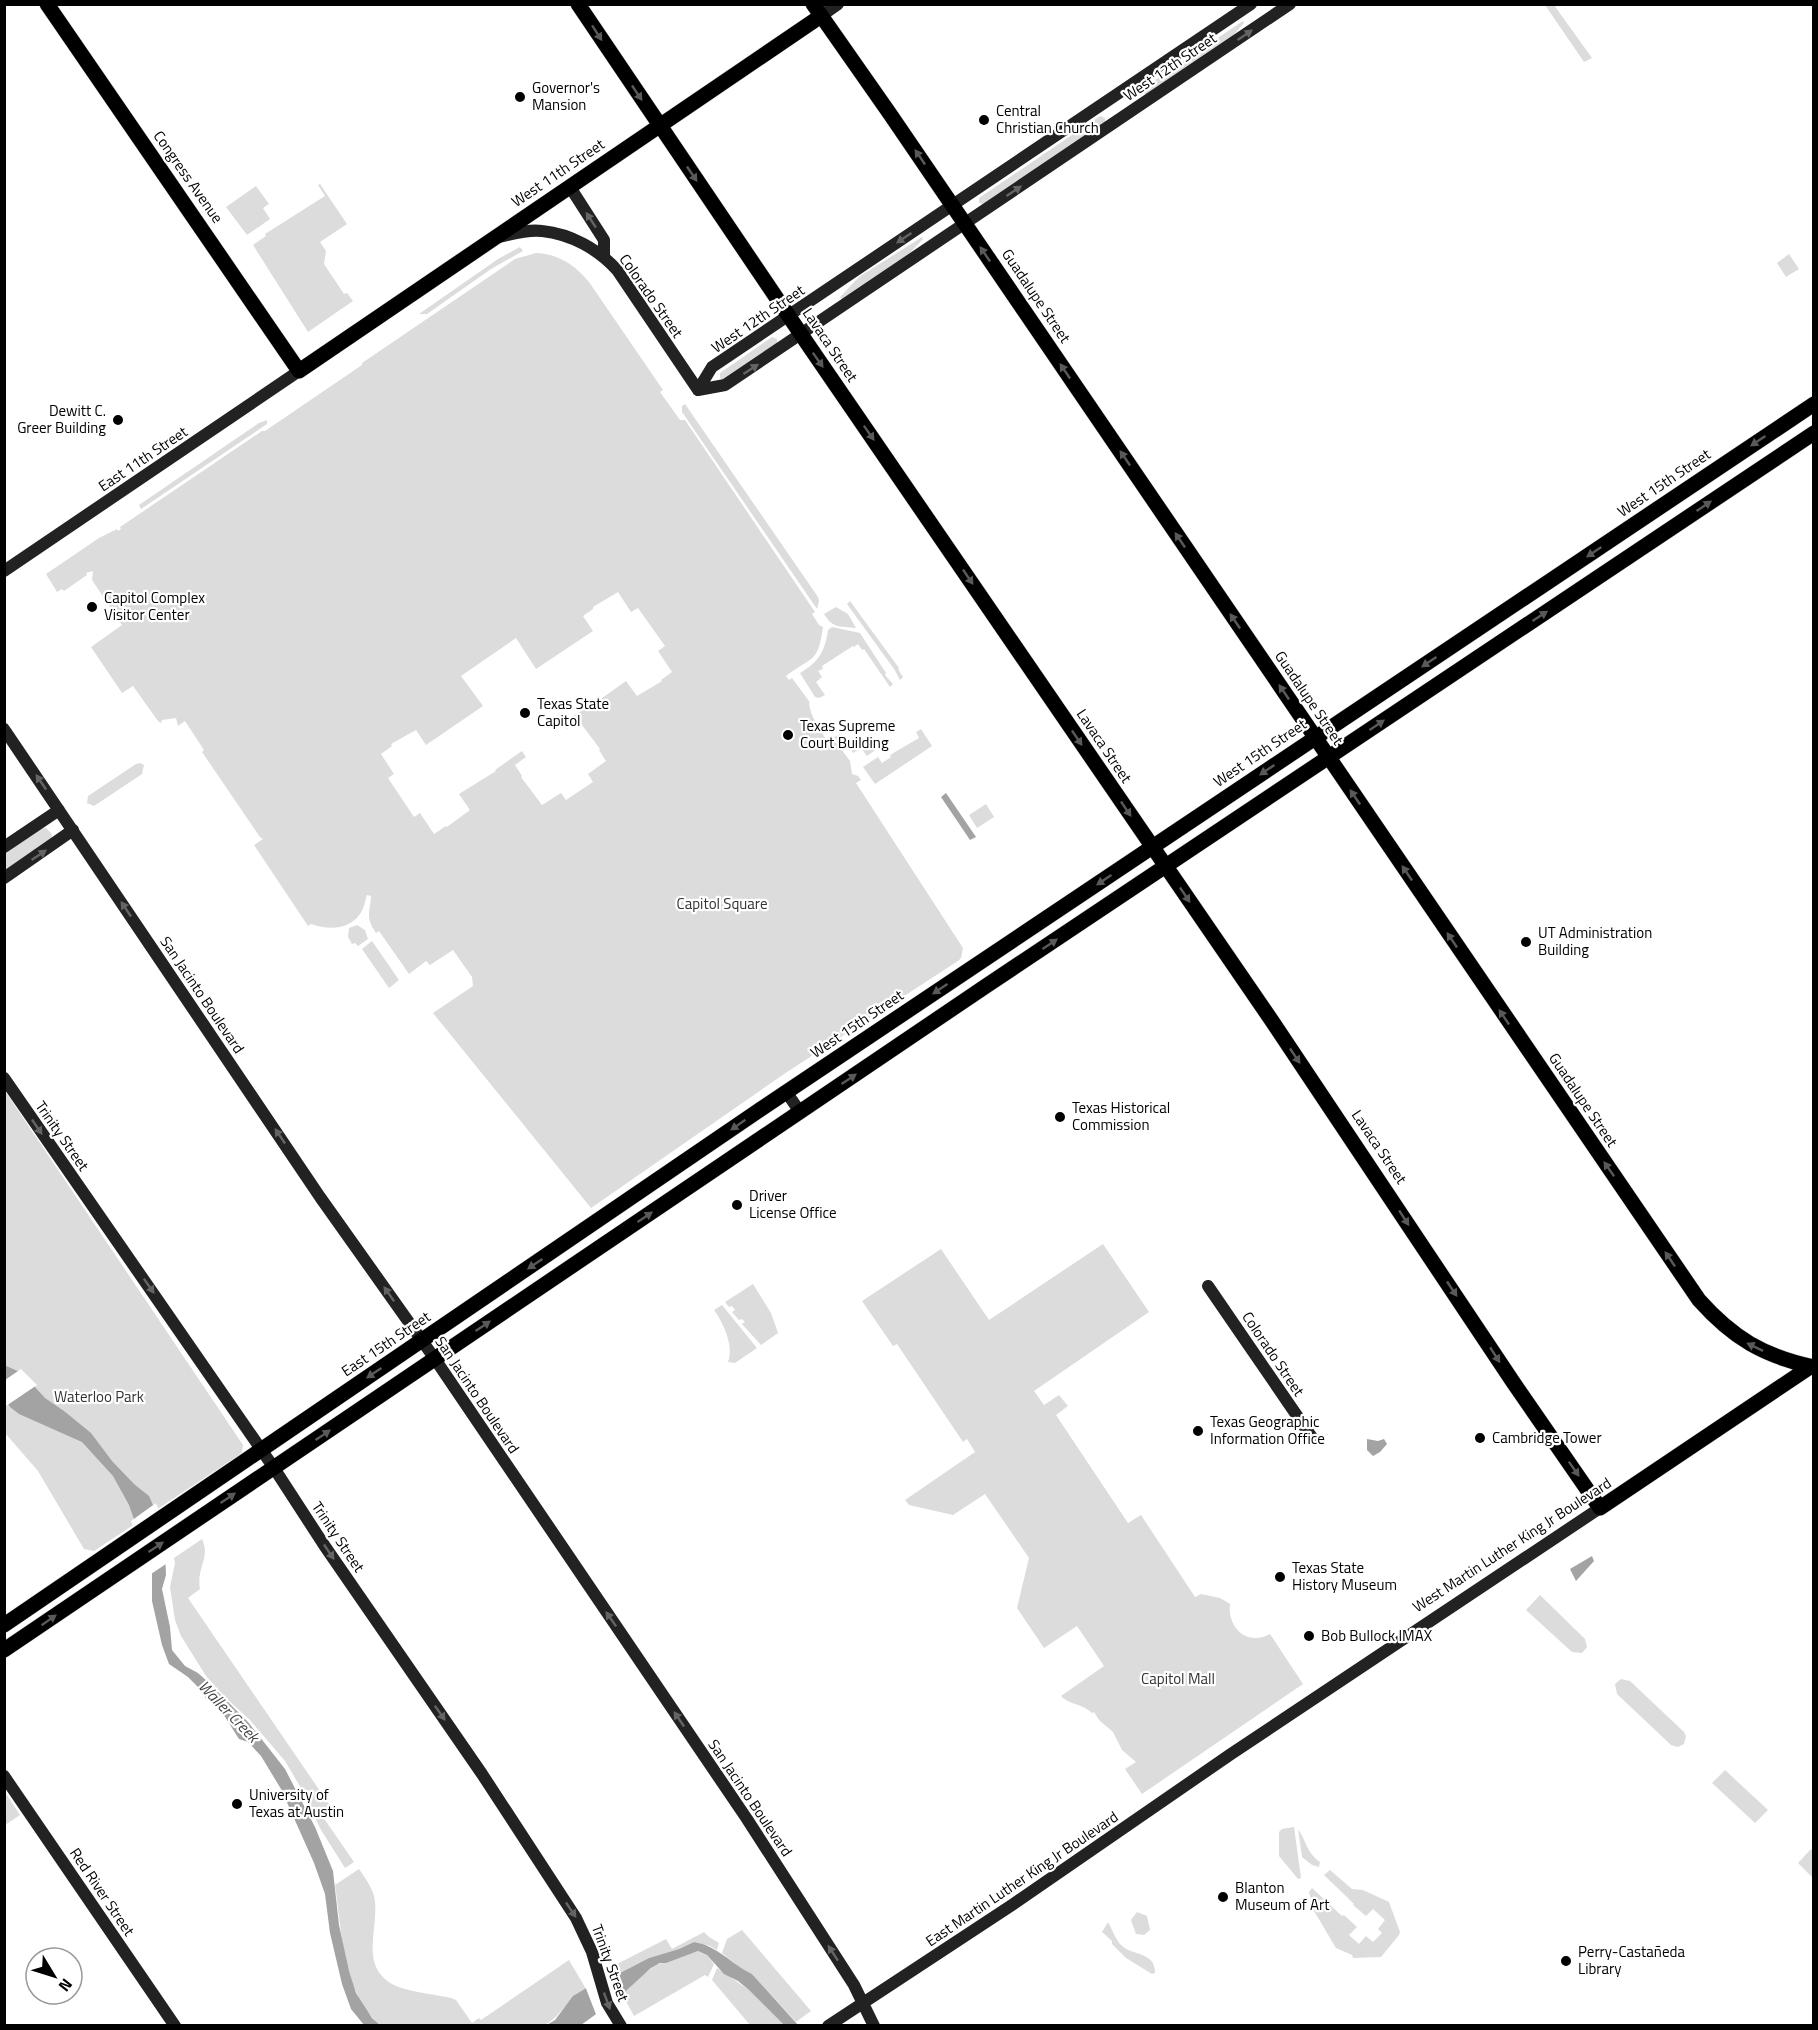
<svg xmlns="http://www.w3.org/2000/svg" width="1818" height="2030" font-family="'Titillium Web',sans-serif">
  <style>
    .green { fill: #dcdcdc; fill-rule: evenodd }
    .water { fill: #a3a3a3 }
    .pier { fill: #fff }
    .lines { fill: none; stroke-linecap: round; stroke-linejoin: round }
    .primary-casing { stroke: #dbdbdb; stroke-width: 16 }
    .secondary { stroke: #222; stroke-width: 12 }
    .primary { stroke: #000; stroke-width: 15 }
    .oneway { fill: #595959 }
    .oneway2 { fill: #646464 }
    .poi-dot { fill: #000; stroke: #fff; stroke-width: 2 }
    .labels { text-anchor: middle; stroke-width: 4.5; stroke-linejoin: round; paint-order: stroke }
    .street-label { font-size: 15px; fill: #000; stroke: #fff }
    .poi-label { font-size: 15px; fill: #000; stroke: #fff; text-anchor: start }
    .park-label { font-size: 15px; fill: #333; stroke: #fff }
    .water-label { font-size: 16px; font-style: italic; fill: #444; stroke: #fff }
  </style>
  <rect width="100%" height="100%" fill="#fff"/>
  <path class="green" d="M1545 5H1554L1592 58 1584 62Z
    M1243 21 1244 23 1231 38 1147 95 1142 93 1143 88Z
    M1100 116 1105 118V123L983 204 979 203V198Z
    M320 184 347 224 320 242 326 251 324 264 344 294 347 293 353 301 308 332 253 245 266 236 265 234 325 196 318 185Z
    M256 186 269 204 263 208 270 219 247 235 226 207Z
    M922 237 923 239 907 256 842 300 840 297 859 277Z
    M520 247 523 251 491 269 427 314H419L498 259Z
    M536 253C559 254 575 265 589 282L663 390 660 392 680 420H685L815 612 812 614 819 625 823 627C818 664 812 656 786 676L789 680 792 678 809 701C809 715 820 729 827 741L840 734 842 736 835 741 850 761 852 774 858 776 861 780 856 783 963 948 961 958 958 961 787 1072 591 1208 433 1013 473 986 472 977 453 950 430 965 426 961 409 974 379 931 376 933C365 916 370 914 371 896L367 895C365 901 364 909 360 914 349 930 328 930 311 924L308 926 254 845 263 839 260 837 202 752 204 750 185 721 178 726 176 718 162 720 161 723 158 721 133 686 122 693 91 647 122 625 92 580 93 571 86 573 87 575 64 591 62 589 57 592 46 574 99 538 117 529 118 531 121 529 120 527 262 431H265L362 365V363L515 259ZM618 592 631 612 638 608 665 646 658 651 672 672 661 680 662 681 637 696 626 681 591 706 590 705 563 723 567 729 579 721 600 749 599 750 606 761 588 774 593 782 566 800 561 793 542 805 521 777 522 776 515 765 526 757 522 751 495 770 496 771 459 794 470 810 447 827 446 826 434 834 420 813 414 817 388 778 394 774 381 754 392 746 391 744 416 730 426 745 483 706 461 676 516 638 536 669 593 631 583 616 593 609V607Z
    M1789 254 1799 269 1786 277 1777 263Z
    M772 337 777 339V344L722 380 720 378V373Z
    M685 404 818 597 819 601 817 609 682 412V406Z
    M267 420V424L141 509 139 505 259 423Z
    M850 601 899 668 898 669 903 677 900 680 894 669 847 604Z
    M836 607 848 614 856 628C840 626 833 629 824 614Z
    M832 627 860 633 886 673 885 675 893 684 890 687 864 649 862 650 858 644 854 647 853 646 822 666 823 669 818 671 822 677 816 682 825 695 819 698 815 697 800 673C819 662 825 651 828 630Z
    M921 729 932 746 875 784 863 767 878 757 882 763 891 757 890 755 919 738 916 732Z
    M853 737 859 745 866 741 870 747 879 743 881 746 867 756 861 748 853 753 848 745 850 744 848 740Z
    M140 763 144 765 142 774 94 806 87 803 88 796 136 764Z
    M986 804 994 817 977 828 969 815Z
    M46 828 52 834 51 839 5 872V853L40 829Z
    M357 925 365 930 368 939 358 946 355 943 352 944 348 937 349 928Z
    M372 941 399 980 389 988 362 949Z
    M5 1091 243 1445 242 1452 239 1455 94 1551 84 1549 38 1471 5 1433Z
    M1103 1244 1149 1312 1034 1391 1044 1405 1059 1395 1068 1406 1056 1415 1128 1523 1141 1515 1195 1597 1201 1594 1220 1598 1230 1604C1227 1627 1247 1647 1270 1634L1303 1684 1142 1794 1125 1769 1136 1762 1122 1750 1113 1732 1099 1720 1094 1712 1092 1713C1083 1704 1070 1705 1061 1696L1104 1666 1077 1626 1044 1648 1017 1608 1029 1558 985 1494 953 1515 909 1505 905 1500 975 1452 967 1439 963 1442 897 1344 893 1346 862 1301 941 1249 989 1320Z
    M753 1284 771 1313 778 1333 761 1345 742 1324 745 1322 742 1319 739 1320 732 1312 735 1310 732 1306 729 1307 725 1302Z
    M722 1305 757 1348 735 1363 728 1362C734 1346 724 1324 714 1310Z
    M202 1539C211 1558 196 1567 200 1589L188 1598 333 1810 323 1817 354 1862 345 1868 321 1830 301 1788 285 1761 250 1720 227 1699 206 1676 181 1636 175 1620 170 1587 175 1563 174 1558Z
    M1540 1595 1585 1639 1587 1647 1582 1653 1572 1652 1526 1610Z
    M1621 1679 1630 1681 1684 1732 1686 1736 1684 1744 1678 1747 1671 1745 1617 1694 1615 1684Z
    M1725 1770 1768 1810 1755 1823 1712 1783Z
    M5 1792 20 1815 5 1825H4Z
    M1294 1827 1301 1878 1298 1879 1279 1856V1832L1282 1829Z
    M1298 1829C1307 1842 1306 1852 1320 1862L1319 1867 1312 1865 1302 1857Z
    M1811 1849 1813 1852V1878L1798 1863Z
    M359 1869C366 1879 374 1890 375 1902 378 1931 360 1965 392 1984 407 1992 434 1994 451 1998L456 2000 472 2023 479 2018 481 2020 569 1960 586 1989C566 2000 562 2015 545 2025H380C342 1992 342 1932 335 1885Z
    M1330 1870 1352 1889 1363 1890 1389 1902 1400 1932 1399 1935 1381 1957 1353 1958 1352 1955 1336 1948 1314 1911 1309 1892 1312 1888 1342 1916 1344 1915 1357 1927 1349 1935 1359 1944 1366 1936 1373 1942 1382 1933 1378 1929 1385 1920 1373 1909 1366 1916 1353 1905 1354 1904 1324 1875Z
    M1137 1912 1147 1916 1150 1930 1144 1935 1136 1934 1131 1920Z
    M1108 1922C1112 1929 1115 1938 1120 1944 1130 1956 1156 1951 1155 1973L1152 1974 1126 1958 1112 1944V1941L1102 1932Z
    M742 1930 811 2011 796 2022 752 1974 743 1970 722 1953 727 1939Z
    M704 1932 709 1937 719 1943 717 1950 710 1946 694 1942 679 1949 649 1958 622 1972 615 1971 617 1964 666 1939 672 1949Z
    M698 1951 707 1955 714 1964 708 1977 705 1975 634 2016 622 1994C632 1985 642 1975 652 1968 659 1962 688 1955 698 1951Z
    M717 1968 749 1990 784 2025H750L712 1980Z"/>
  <path class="water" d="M946 793 976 837 970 840 941 797Z
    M4 1365 22 1373 45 1398 64 1411 91 1433 112 1461 134 1484 149 1496 162 1526 165 1550 166 1575 162 1589 170 1627 172 1650 185 1666 198 1673 209 1683 248 1722 285 1769 315 1827 333 1871 339 1925 349 1971 356 1993 372 2018 380 2025H364L351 2009 342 1984 330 1933 325 1894 314 1863 281 1789 261 1756 248 1742 239 1739 220 1709 206 1699 200 1689 188 1677 169 1664 162 1645 152 1601V1571L129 1505 113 1476 82 1442 19 1414 10 1407 5 1398Z
    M1367 1439 1378 1441 1384 1439 1387 1444 1380 1452 1373 1456 1367 1450Z
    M1592 1556 1594 1561 1576 1581 1570 1569Z
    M694 1942C718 1946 731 1964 752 1974L798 2025H784L749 1990 738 1981 724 1974 707 1955 698 1951 666 1963H660L651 1968 617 1999 581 2025 545 2026 555 2020 573 1996 615 1971 622 1972 649 1958 679 1949Z"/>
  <path class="pier" d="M21 1369 37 1385 6 1406 5 1380Z
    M156 1503 165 1525 169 1562 148 1576 141 1546 131 1521Z
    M616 1968V1977L624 1997 597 2017 585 1986Z"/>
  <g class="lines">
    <g class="primary-casing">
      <path id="primary" d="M47 4 299 371 821 16
        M578 4 809 346 1272 1021 1513 1382 1600 1508 1810 1367
        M813 4 890 114 1699 1300C1733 1338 1763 1356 1814 1367
        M4 1625 761 1109 1814 404
        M4 1650 986 986 1814 433"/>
    </g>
    <path class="secondary" d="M821 16 838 4
      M570 187 604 240V256
      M499 237C513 234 528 229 542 231 571 234 598 249 617 270L698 390
      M698 390 725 385 1290 4
      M698 390 712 367 1251 4
      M4 571 299 371
      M4 729 320 1197 435 1359 747 1819 854 1985 874 2026
      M4 847 59 810
      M4 878 73 830
      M4 1078 274 1468 324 1545 482 1774 576 1918 592 1952 607 2003 621 2026
      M787 1093 800 1112
      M1208 1286 1313 1439
      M4 1776 175 2026
      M828 2026 1012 1905 1231 1754 1600 1508"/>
    <use href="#primary" class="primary"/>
  </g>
  <defs><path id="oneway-solid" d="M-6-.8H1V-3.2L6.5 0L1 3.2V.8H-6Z" transform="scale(1.5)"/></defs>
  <g class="oneway">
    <use href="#oneway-solid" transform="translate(597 33) rotate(57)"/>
    <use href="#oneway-solid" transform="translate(637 93) rotate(56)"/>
    <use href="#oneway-solid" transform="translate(920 157) rotate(-124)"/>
    <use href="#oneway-solid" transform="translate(692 174) rotate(56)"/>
    <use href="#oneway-solid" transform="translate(985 254) rotate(-124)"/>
    <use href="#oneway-solid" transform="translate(818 360) rotate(55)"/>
    <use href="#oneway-solid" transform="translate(1065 371) rotate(-124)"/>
    <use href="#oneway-solid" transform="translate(869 433) rotate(55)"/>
    <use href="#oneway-solid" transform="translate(1758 441) rotate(146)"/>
    <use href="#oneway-solid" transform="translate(1125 458) rotate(-124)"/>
    <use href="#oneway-solid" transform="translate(1704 506) rotate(-34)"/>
    <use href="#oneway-solid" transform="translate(1180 540) rotate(-124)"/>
    <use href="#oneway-solid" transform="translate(1594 552) rotate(146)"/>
    <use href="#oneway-solid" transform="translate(968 577) rotate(56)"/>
    <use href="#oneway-solid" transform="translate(1540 616) rotate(-33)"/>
    <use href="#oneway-solid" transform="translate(1235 621) rotate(-124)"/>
    <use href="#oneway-solid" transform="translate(1429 662) rotate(146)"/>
    <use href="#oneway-solid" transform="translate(1284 692) rotate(-124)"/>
    <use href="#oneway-solid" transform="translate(1377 725) rotate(-34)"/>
    <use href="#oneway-solid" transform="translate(1077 738) rotate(56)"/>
    <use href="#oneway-solid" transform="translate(1267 770) rotate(146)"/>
    <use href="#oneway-solid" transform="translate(1355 797) rotate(-124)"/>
    <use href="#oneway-solid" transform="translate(1126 809) rotate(56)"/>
    <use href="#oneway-solid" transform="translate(1407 873) rotate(-124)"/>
    <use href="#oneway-solid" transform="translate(1104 880) rotate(146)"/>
    <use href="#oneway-solid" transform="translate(1185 895) rotate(56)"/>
    <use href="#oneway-solid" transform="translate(1452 940) rotate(-124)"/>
    <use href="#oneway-solid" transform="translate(1050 944) rotate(-34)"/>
    <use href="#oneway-solid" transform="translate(940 989) rotate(146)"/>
    <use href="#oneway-solid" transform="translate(1504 1017) rotate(-124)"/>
    <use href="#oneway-solid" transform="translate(1295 1056) rotate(56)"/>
    <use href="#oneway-solid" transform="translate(849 1079) rotate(-34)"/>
    <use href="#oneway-solid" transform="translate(738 1125) rotate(145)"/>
    <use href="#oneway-solid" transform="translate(1609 1169) rotate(-125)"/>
    <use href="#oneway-solid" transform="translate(645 1217) rotate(-34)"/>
    <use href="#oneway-solid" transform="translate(1404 1218) rotate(57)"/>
    <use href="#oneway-solid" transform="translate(1670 1259) rotate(-124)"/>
    <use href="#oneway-solid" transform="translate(535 1264) rotate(146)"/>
    <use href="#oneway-solid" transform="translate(1452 1289) rotate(56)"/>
    <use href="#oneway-solid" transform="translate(483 1326) rotate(-34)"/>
    <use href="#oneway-solid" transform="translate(1755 1347) rotate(-154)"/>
    <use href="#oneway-solid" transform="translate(1495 1355) rotate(57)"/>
    <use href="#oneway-solid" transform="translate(374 1373) rotate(146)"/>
    <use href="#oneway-solid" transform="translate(323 1435) rotate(-34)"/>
    <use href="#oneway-solid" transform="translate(1574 1469) rotate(55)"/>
    <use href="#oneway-solid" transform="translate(228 1498) rotate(-34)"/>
    <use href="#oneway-solid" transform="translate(156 1547) rotate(-34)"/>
    <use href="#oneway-solid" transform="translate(49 1620) rotate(-35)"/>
  </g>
  <g class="oneway2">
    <use href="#oneway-solid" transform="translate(1245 35) rotate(-34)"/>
    <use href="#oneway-solid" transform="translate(1014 191) rotate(-34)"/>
    <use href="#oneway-solid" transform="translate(591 220) rotate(-123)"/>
    <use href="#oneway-solid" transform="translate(904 238) rotate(146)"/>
    <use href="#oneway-solid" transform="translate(751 369) rotate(-33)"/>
    <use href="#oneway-solid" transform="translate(41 782) rotate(-124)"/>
    <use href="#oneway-solid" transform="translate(39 855) rotate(-34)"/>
    <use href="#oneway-solid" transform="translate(126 909) rotate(-124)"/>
    <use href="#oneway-solid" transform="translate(37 1127) rotate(56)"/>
    <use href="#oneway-solid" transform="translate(280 1136) rotate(-124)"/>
    <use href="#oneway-solid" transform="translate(149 1286) rotate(55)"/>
    <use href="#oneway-solid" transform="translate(389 1294) rotate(-125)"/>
    <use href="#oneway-solid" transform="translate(329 1552) rotate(56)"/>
    <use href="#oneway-solid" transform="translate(611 1619) rotate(-125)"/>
    <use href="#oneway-solid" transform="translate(440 1713) rotate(55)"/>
    <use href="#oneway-solid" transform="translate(679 1719) rotate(-124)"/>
    <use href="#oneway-solid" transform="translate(571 1910) rotate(56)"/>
    <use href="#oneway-solid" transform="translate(833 1953) rotate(-123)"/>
    <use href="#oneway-solid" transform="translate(607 2001) rotate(70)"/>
  </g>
  <g class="poi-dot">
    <circle cx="520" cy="97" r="6"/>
    <circle cx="984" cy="120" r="6"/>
    <circle cx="118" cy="420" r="6"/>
    <circle cx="92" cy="607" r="6"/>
    <circle cx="525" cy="713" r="6"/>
    <circle cx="788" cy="735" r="6"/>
    <circle cx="1526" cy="942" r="6"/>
    <circle cx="1060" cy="1117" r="6"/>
    <circle cx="737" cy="1205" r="6"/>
    <circle cx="1198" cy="1431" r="6"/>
    <circle cx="1480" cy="1438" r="6"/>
    <circle cx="1280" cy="1577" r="6"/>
    <circle cx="1309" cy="1636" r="6"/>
    <circle cx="237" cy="1804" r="6"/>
    <circle cx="1223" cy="1897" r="6"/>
    <circle cx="1566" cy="1961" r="6"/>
  </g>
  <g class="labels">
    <g class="street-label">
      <text transform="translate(1170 67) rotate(-34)" y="5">West 12th Street</text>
      <text transform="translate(558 173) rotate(-34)" y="5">West 11th Street</text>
      <text transform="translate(188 177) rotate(55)" y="5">Congress Avenue</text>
      <text transform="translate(651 296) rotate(55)" y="5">Colorado Street</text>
      <text transform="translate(1036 296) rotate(56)" y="5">Guadalupe Street</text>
      <text transform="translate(758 319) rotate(-34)" y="5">West 12th Street</text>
      <text transform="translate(830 345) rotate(56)" y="5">Lavaca Street</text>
      <text transform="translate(143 459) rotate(-34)" y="5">East 11th Street</text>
      <text transform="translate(1664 483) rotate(-34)" y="5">West 15th Street</text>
      <text transform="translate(1309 698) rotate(56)" y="5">Guadalupe Street</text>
      <text transform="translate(1104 746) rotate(56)" y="5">Lavaca Street</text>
      <text transform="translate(1260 753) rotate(-34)" y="5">West 15th Street</text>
      <text transform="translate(202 995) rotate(56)" y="5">San Jacinto Boulevard</text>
      <text transform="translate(857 1024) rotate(-34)" y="5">West 15th Street</text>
      <text transform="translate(1583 1100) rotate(56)" y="5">Guadalupe Street</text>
      <text transform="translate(62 1136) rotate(55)" y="5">Trinity Street</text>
      <text transform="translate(1379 1147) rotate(56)" y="5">Lavaca Street</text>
      <text transform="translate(386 1344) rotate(-34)" y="5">East 15th Street</text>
      <text transform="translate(1273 1354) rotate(56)" y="5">Colorado Street</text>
      <text transform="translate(477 1395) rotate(56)" y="5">San Jacinto Boulevard</text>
      <text transform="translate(338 1537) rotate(56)" y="5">Trinity Street</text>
      <text transform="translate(1512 1545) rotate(-33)" y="5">West Martin Luther King Jr Boulevard</text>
      <text transform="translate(750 1798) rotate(56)" y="5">San Jacinto Boulevard</text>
      <text transform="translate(1022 1879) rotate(-34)" y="5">East Martin Luther King Jr Boulevard</text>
      <text transform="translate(102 1892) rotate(56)" y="5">Red River Street</text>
      <text transform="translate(610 1963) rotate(70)" y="5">Trinity Street</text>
    </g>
    <g class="poi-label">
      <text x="532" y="93">Governor's<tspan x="532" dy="17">Mansion</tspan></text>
      <text x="996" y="116">Central<tspan x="996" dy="17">Christian Church</tspan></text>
      <text x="106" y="416" text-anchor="end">Dewitt C.<tspan x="106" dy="17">Greer Building</tspan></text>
      <text x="104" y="603">Capitol Complex<tspan x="104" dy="17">Visitor Center</tspan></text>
      <text x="537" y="709">Texas State<tspan x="537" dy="17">Capitol</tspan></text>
      <text x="800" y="731">Texas Supreme<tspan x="800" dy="17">Court Building</tspan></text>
      <text x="1538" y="938">UT Administration<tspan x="1538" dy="17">Building</tspan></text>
      <text x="1072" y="1113">Texas Historical<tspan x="1072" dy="17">Commission</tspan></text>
      <text x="749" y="1201">Driver<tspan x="749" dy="17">License Office</tspan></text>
      <text x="1210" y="1427">Texas Geographic<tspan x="1210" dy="17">Information Office</tspan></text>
      <text x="1492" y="1443">Cambridge Tower</text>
      <text x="1292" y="1573">Texas State<tspan x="1292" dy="17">History Museum</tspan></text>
      <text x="1321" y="1641">Bob Bullock IMAX</text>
      <text x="249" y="1800">University of<tspan x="249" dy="17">Texas at Austin</tspan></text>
      <text x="1235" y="1893">Blanton<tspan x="1235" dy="17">Museum of Art</tspan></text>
      <text x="1578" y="1957">Perry-Castañeda<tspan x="1578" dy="17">Library</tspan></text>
    </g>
    <g class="park-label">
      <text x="722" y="909">Capitol Square</text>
      <text x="99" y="1402">Waterloo Park</text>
      <text x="1178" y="1684">Capitol Mall</text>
    </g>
    <g class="water-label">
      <text transform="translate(229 1711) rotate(46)" y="6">Waller Creek</text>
    </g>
  </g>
  <rect width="1818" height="2030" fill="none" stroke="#000000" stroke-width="12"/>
  <g transform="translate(54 1976) rotate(128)"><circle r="28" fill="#ffffff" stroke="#999999" stroke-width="1.5"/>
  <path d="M0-4.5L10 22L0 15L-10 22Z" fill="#000000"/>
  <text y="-9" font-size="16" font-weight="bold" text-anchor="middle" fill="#000000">N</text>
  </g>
</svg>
